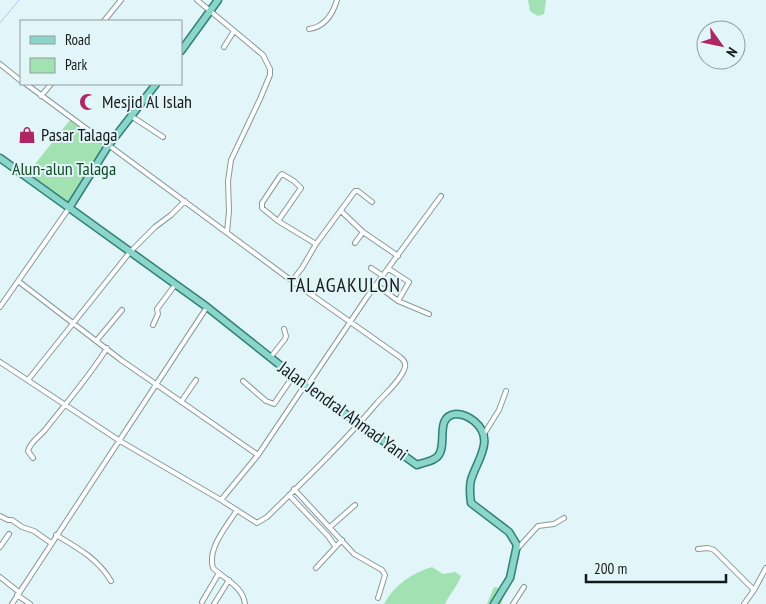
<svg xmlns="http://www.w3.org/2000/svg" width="766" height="604" font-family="'PT Sans Narrow',sans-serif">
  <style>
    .green { fill: #a2e1b1 }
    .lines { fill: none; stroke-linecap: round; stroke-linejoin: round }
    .stream { stroke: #b4c4f2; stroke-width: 1 }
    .street-casing { stroke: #88999d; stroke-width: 6 }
    .primary-casing { stroke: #308276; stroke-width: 9 }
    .street { stroke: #fff; stroke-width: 4 }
    .primary { stroke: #8bd5ca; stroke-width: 6 }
    .labels { text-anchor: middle; stroke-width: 4; stroke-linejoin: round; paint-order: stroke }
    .poi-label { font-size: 18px; fill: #151b1c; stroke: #e2f5f8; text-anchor: start }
    .park-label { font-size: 18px; fill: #124b27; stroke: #e2f5f8 }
    .street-label { font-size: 18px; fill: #151b1c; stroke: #e2f5f8 }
    .quarter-label { font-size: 20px; letter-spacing: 1px; fill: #151b1c; stroke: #e2f5f8 }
  </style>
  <rect width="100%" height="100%" fill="#e2f5f8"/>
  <path class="green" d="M528 0H546L544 14 538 16 530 11Z
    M70 120 111 149 68 207 28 173Z
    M432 567 443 574 455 572 461 576C458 585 449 595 445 604H384C394 585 412 573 432 567Z
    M494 587 501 588C505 594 503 598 501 604H487Z"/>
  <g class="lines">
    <path class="stream" d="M0 23 19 0"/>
    <g class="street-casing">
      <path id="street" d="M197 0 263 55 270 69V75L260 99 231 160 228 181 229 211 227 232
        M104 21 121 0
        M309 29C325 27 333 13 337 0
        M224 47 234 31
        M0 64 21 81
        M41 96 51 84
        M131 116 163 137
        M341 211 363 232 398 256
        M278 221 301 188 294 181 282 174 280 176 262 203V208L278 221 316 244 302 268 292 281
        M355 243 363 232
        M316 244 355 191H358L372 202
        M371 268 383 276
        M389 269 409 282 398 301
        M18 281 121 360 258 455
        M377 285 398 301 429 314
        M0 307 69 208
        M153 325 158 314 157 309 175 285
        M97 340 122 310
        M270 358 285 339 286 336 284 329
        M0 362 120 441 221 500 257 523 267 517C305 480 343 443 377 403 386 393 399 382 404 370 407 364 404 360 400 357L292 281 26 84
        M28 380 130 252 155 227 171 215 185 201
        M243 381 266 401 274 404 294 375
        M307 386 367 297 441 196
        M181 402 196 380
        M484 434 499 410 506 391
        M33 458 28 451C30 442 39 437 45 430 66 403 89 377 107 348
        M294 489 354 554 382 570 385 575 378 598
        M289 495 328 536 335 546
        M221 500 258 455 305 385
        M237 510C227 526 207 548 213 568 224 579 243 586 245 604
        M0 516 8 520H12L22 527 34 531 51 543
        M330 527 355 505
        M56 535C78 548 98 559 111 581
        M0 547 9 534
        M518 548 538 526 554 524 564 518
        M698 549 708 548 714 550 754 590
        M316 568 342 540
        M0 577 19 592
        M17 595 30 604
        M202 602 219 573
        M12 604 207 307
        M214 604 229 580
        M513 604 524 587
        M744 604 754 590 766 568"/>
    </g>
    <g class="primary-casing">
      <path id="primary" d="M181 51 218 0
        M0 158 207 307 305 385 417 465C424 462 433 462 438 456 448 445 434 416 456 414 463 414 469 417 474 421 496 439 477 460 471 480 469 488 470 495 471 503L509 532 517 545 510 578 494 604
        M69 208 108 146 156 84"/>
    </g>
    <use href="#street" class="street"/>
    <use href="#primary" class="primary"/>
  </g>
  <defs>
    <g id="mosque-bare" transform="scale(1.35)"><path d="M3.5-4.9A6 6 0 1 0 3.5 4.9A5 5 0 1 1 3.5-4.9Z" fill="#b02665" stroke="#e2f5f8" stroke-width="2.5" paint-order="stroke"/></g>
    <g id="shop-bare" transform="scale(1.35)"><path d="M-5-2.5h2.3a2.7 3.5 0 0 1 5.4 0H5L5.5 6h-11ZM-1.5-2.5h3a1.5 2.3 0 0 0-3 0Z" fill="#b02665" stroke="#e2f5f8" stroke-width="2.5" paint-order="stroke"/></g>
  </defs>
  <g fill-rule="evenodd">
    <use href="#mosque-bare" x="88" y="102"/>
    <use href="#shop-bare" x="27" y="135"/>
  </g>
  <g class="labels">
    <g class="poi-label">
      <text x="102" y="108">Mesjid Al Islah</text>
      <text x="41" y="141">Pasar Talaga</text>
    </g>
    <g class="park-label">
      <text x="64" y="175">Alun-alun Talaga</text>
    </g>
    <g class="street-label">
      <text transform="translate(343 411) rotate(36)" y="6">Jalan Jendral Ahmad Yani</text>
    </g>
    <g class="quarter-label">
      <text x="344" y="292">TALAGAKULON</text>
    </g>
  </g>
  <rect x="20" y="20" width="162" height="65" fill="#e2f5f8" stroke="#909ea0"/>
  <rect x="30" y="36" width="25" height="8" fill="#8bd5ca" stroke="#909ea0"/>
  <text x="65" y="45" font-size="15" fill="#151b1c">Road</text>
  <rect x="30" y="58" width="25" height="15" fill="#a2e1b1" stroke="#909ea0"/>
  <text x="65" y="70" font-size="15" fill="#151b1c">Park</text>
  <g transform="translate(721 45) rotate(123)"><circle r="24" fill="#e2f5f8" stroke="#909ea0"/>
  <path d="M0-4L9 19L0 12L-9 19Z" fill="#b02665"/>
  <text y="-8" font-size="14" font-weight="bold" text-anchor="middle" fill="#151b1c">N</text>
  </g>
  <path d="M586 574v8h140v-8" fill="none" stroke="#151b1c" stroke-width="2.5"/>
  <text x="594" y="574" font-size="15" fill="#151b1c" stroke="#e2f5f8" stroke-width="4" paint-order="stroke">200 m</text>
</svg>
